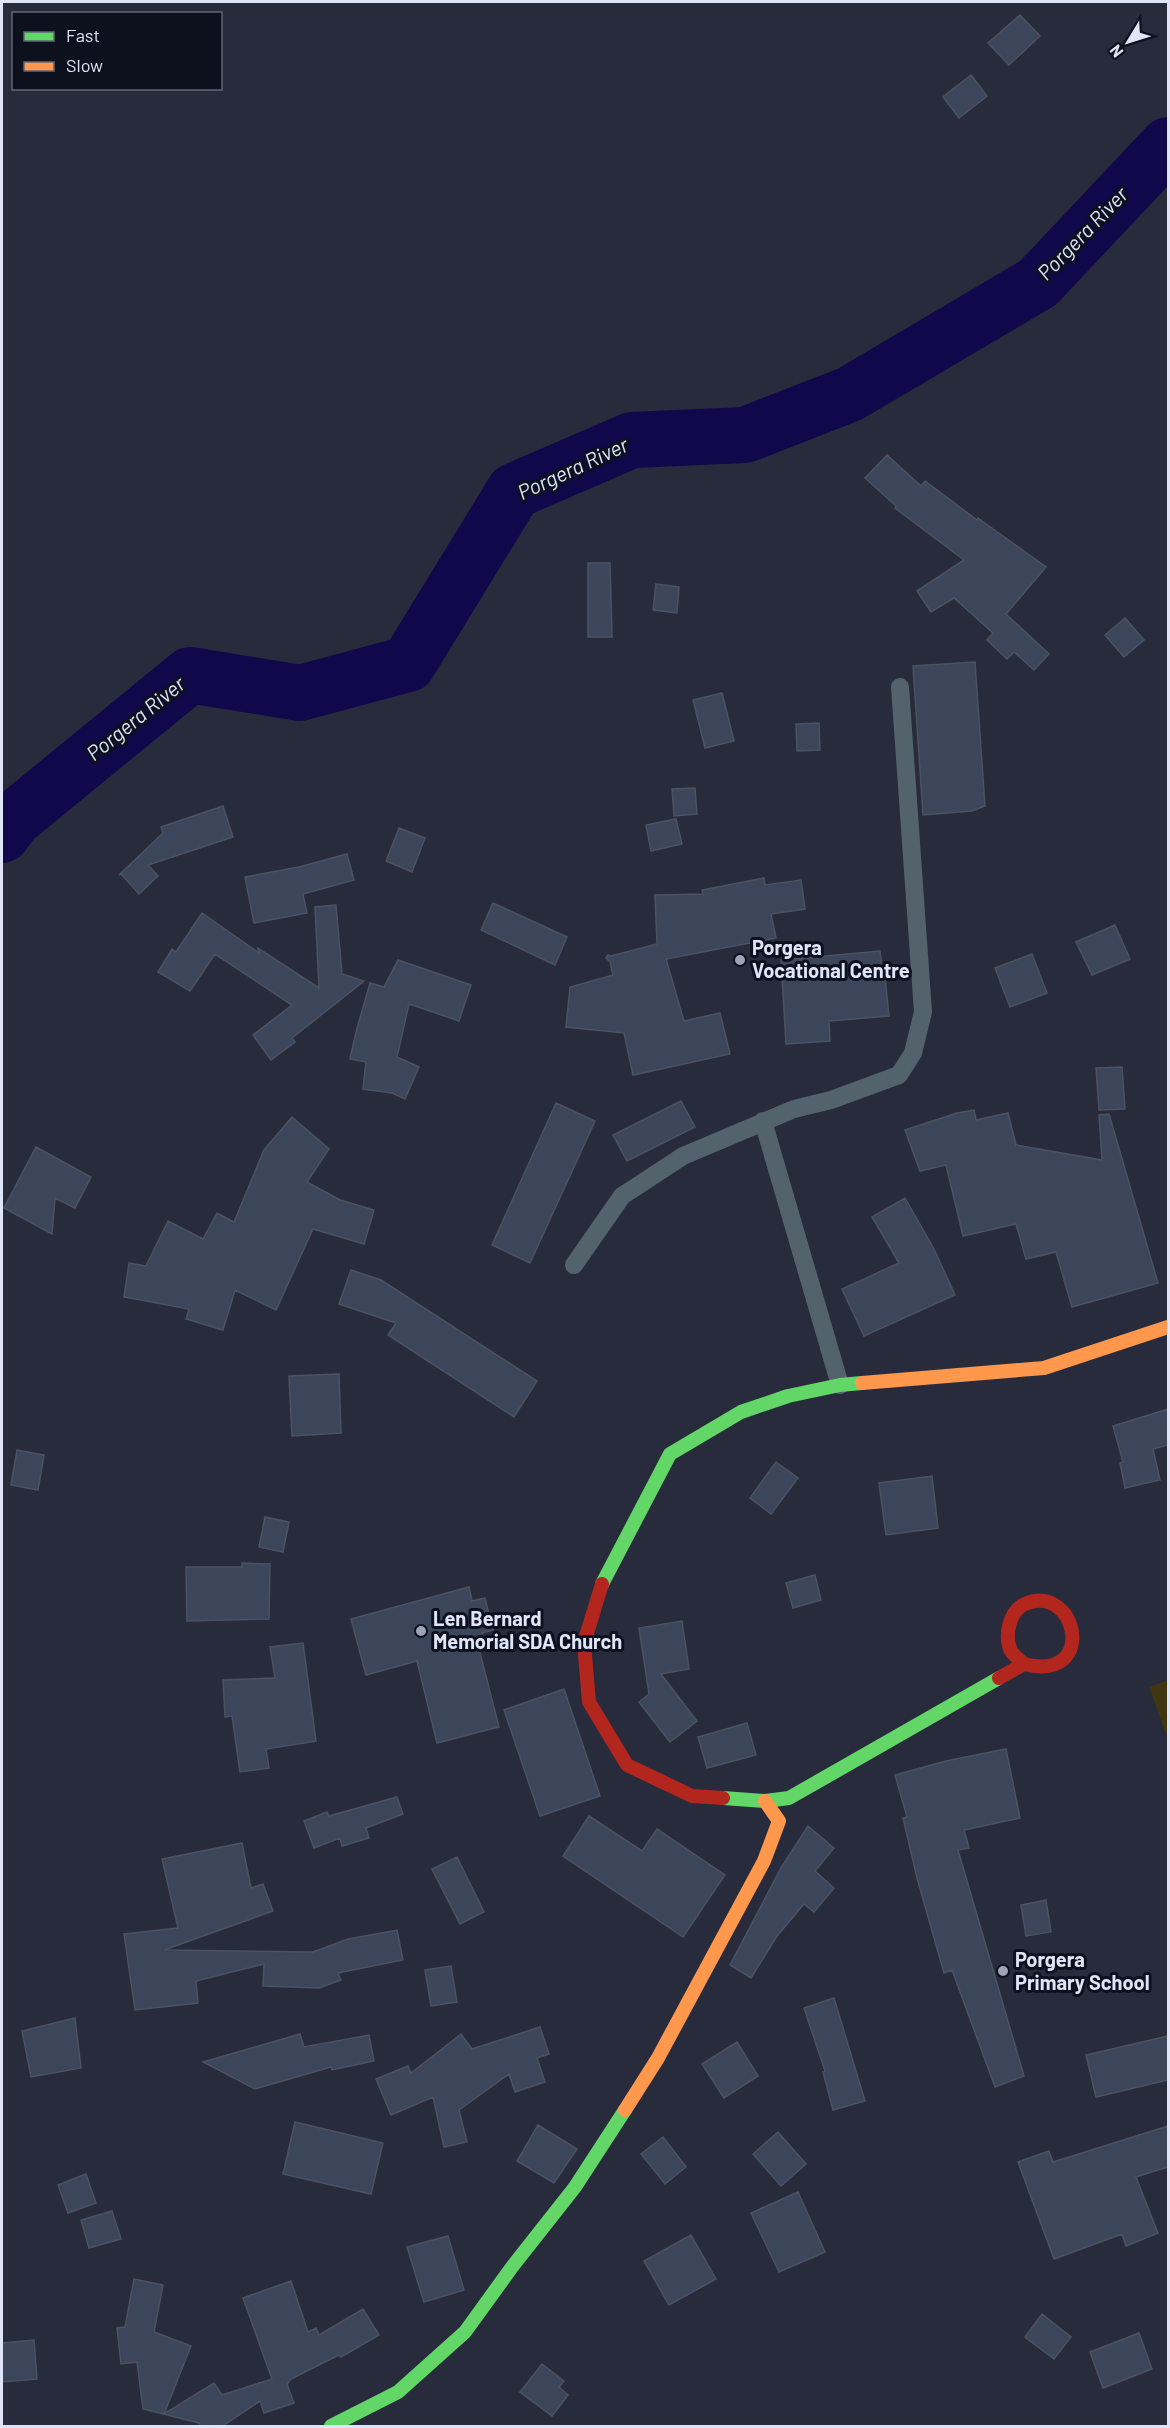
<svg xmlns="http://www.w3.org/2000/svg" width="1170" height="2428" font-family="Barlow,sans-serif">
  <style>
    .green { fill: #403710 }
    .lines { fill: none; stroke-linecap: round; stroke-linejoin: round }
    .river { stroke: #11084b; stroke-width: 56 }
    .building { fill: #3b465b; stroke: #4c5260; stroke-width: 1.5 }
    .lane { stroke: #52636c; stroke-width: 18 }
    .fast { stroke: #63d668; stroke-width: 14 }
    .slow { stroke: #ff974d; stroke-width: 14 }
    .jam { stroke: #b3261e; stroke-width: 14 }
    .poi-dot { fill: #a0a3b7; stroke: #0d101d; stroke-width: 2 }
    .labels { text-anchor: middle; stroke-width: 6; stroke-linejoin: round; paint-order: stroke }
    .poi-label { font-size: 20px; font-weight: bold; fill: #e0e4f9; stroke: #0d101d; text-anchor: start }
    .water-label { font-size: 21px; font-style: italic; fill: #dce2fc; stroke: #0d101d }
  </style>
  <rect width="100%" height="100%" fill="#282b3c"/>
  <path class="green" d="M1168 1680V1739L1149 1687Z"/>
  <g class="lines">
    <path class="river" d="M2 835 14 819 190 675 300 693 408 664 514 491 632 440 745 435 850 394 1038 283 1168 145"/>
  </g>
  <path class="building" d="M1020 15 1040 36 1009 65 988 43Z
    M971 75 987 96 959 118 943 97Z
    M887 455 921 486 925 481 977 520 978 518 1046 567 1006 614 1049 654 1034 670 1014 652 1007 659 987 640 993 633 954 598 931 612 917 591 964 560 895 508 896 506 865 478Z
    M588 563H610L612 637H588Z
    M656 584 679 587 677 613 653 610Z
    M1125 618 1144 640 1124 657 1105 635Z
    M975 662 985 806 972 811 923 815 913 666Z
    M722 693 734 741 705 748 693 700Z
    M819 723 820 750 797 751 796 724Z
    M695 788 697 814 674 816 672 789Z
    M223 806 233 837 148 865 158 876 139 894 121 874 119 875 163 833 161 827Z
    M676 819 682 844 651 851 646 825Z
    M399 828 425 838 412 872 386 861Z
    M347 854 354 880 303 894 307 913 254 923 245 877 299 867Z
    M764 878 765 885 801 880 805 909 771 914 776 938 666 959 684 1021 720 1013 730 1054 633 1075 624 1033 566 1027 570 987 613 975 610 962 606 958 608 955 611 956 657 944 655 895 703 894 702 890Z
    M493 903 567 937 555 965 481 930Z
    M336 905 342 974 364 981 292 1038 295 1042 271 1060 253 1035 292 1005 215 954 190 991 158 972 172 949 176 952 202 913 259 953 258 948 319 988 315 907Z
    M1115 925 1130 959 1092 975 1076 942Z
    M880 951 883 977H885L889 1016 829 1021 830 1041 786 1044 781 960Z
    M1032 954 1047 993 1010 1007 995 968Z
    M398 960 471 985 459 1021 409 1004 397 1057 419 1067 405 1099 392 1093 363 1089 366 1062 350 1059 356 1032 370 983 384 987Z
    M1122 1067 1125 1109 1099 1110 1096 1068Z
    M681 1101 695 1127 627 1161 613 1135Z
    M556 1103 595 1121 530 1263 492 1245Z
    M974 1110 976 1120 1008 1113 1016 1145 1102 1160 1099 1115 1109 1114 1158 1283 1072 1307 1056 1252 1026 1259 1016 1224 963 1236 946 1165 920 1171 905 1130 957 1113Z
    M292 1117 329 1149 307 1182 340 1200 374 1210 364 1244 313 1229 276 1310 235 1290 223 1330 186 1319 189 1309 124 1297 129 1263 146 1266 168 1221 203 1239 217 1213 234 1222 264 1150Z
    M36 1147 91 1177 75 1208 55 1198 52 1234 4 1208Z
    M905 1198 934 1249 955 1295 864 1336 842 1289 899 1263 872 1217Z
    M351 1270 381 1280 537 1381 514 1417 388 1335 396 1323 339 1304Z
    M339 1374 341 1433 292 1436 289 1376Z
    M1168 1409V1445L1153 1449 1160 1480 1125 1488 1120 1463 1123 1462 1113 1426Z
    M17 1450 44 1455 38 1490 11 1485Z
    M776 1462 798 1478 771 1514 750 1498Z
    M932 1476 938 1528 886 1535 879 1483Z
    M265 1517 289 1522 283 1552 259 1547Z
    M242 1563 270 1564 269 1619 187 1621 186 1567H242Z
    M815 1575 821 1600 793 1608 786 1583Z
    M469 1587 472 1601 485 1598 493 1630 482 1633 484 1643 478 1645 499 1727 437 1743 417 1661 366 1675 351 1619Z
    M682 1621 689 1669 661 1674 697 1721 670 1742 639 1702 649 1694 639 1628Z
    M303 1643 316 1741 266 1749 269 1768 240 1772 232 1716 225 1717 223 1680 275 1678 270 1647Z
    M564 1689 600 1796 540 1816 504 1710Z
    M747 1723 756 1755 707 1768 698 1737Z
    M1006 1749 1020 1818 964 1830 969 1848 958 1850 1024 2076 995 2087 952 1970 944 1973 917 1878 903 1818 907 1817 895 1775 946 1761Z
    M397 1797 403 1814 366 1828 369 1838 342 1846 340 1838 314 1848 304 1821 327 1812 329 1816Z
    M589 1816 642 1851 657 1829 725 1875 683 1937 563 1856Z
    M808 1826 834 1848 815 1871 834 1888 814 1912 804 1904 777 1936 751 1978 730 1965 781 1868Z
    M242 1843 251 1888 263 1884 273 1911 164 1950 313 1952 348 1939 397 1930 403 1960 338 1973 341 1980 319 1988 263 1986 264 1964 196 1981 198 2003 135 2010 124 1934 178 1928 162 1859Z
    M457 1857 484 1912 460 1924 432 1869Z
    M1046 1900 1051 1932 1026 1936 1021 1905Z
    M451 1966 457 2002 431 2006 425 1970Z
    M834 1998 865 2101 833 2110 823 2072 825 2071 804 2008Z
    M75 2018 81 2068 31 2077 22 2031Z
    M540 2027 549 2054 537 2058 545 2082 515 2092 509 2074 459 2110 467 2142 444 2147 433 2097 391 2115 376 2079 408 2066 411 2073 461 2034 472 2049Z
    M300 2034 304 2047 369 2035 374 2061 332 2070 331 2067 255 2089 203 2062Z
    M1168 2036V2080L1096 2097 1086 2055Z
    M737 2042 758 2076 724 2098 702 2064Z
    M295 2122 383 2143 371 2194 283 2174Z
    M538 2125 577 2149 554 2183 517 2161Z
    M1168 2126V2167L1136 2177 1158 2233 1126 2246 1122 2234 1054 2259 1018 2162 1049 2151 1053 2162Z
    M778 2132 806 2164 781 2186 753 2154Z
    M663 2137 686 2167 665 2184 641 2154Z
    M86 2174 96 2203 68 2213 58 2185Z
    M798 2192 825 2252 779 2272 751 2213Z
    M112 2211 121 2239 89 2248 81 2220Z
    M691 2235 716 2279 669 2305 644 2261Z
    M448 2236 464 2290 424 2302 407 2247Z
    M134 2279 163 2285 154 2332 191 2346 164 2414 214 2383 222 2395 272 2379 243 2298 291 2281 308 2332 316 2328 319 2335 363 2309 379 2335 341 2357 339 2355 291 2379 287 2384 294 2403 264 2413 260 2401 221 2427H201L199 2423 143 2409 137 2362 121 2364 117 2328 125 2327Z
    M1042 2314 1071 2337 1054 2359 1025 2337Z
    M1139 2333 1152 2369 1103 2388 1090 2352Z
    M34 2340 37 2379 2 2382V2343Z
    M542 2364 564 2381 559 2387 568 2395 552 2416 520 2392Z"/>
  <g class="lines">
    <path class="lane" d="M763 1121 840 1385
      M574 1265 622 1196 683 1156 794 1109 831 1100 899 1075 913 1053 923 1012 900 687"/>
    <path class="fast" d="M602 1584 670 1454 741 1412 788 1396 840 1385 862 1383
      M723 1798 765 1801 789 1798 999 1678
      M331 2426 398 2392 465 2332 512 2267 575 2187 625 2110"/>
    <path class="slow" d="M862 1383 1044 1368 1168 1327
      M625 2110 658 2058 764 1861 779 1821 765 1801"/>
    <path class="jam" d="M602 1584 584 1643 589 1702 627 1765 692 1796 723 1798
      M999 1678 1024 1664C1100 1683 1076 1579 1023 1605 1009 1613 1004 1637 1011 1651 1014 1656 1020 1660 1024 1664"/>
  </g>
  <g class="poi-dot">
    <circle cx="740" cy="960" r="6"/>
    <circle cx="421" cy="1631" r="6"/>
    <circle cx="1003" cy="1971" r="6"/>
  </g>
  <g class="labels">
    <g class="poi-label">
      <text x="752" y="955">Porgera<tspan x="752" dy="23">Vocational Centre</tspan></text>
      <text x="433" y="1626">Len Bernard<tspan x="433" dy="23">Memorial SDA Church</tspan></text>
      <text x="1015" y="1967">Porgera<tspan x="1015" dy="23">Primary School</tspan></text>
    </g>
    <g class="water-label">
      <text transform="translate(1083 234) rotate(-46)" y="7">Porgera River</text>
      <text transform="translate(573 469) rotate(-25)" y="7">Porgera River</text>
      <text transform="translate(136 719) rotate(-39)" y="7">Porgera River</text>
    </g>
  </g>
  <rect width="1170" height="2428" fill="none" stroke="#e0e4f9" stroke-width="6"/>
  <rect x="12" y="12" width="210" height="78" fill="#0d101d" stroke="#616575" stroke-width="1.5"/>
  <rect x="24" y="32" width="30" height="9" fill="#63d668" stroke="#616575" stroke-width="1.5"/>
  <text x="66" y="42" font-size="18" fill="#e0e4f9">Fast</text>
  <rect x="24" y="62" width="30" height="9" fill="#ff974d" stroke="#616575" stroke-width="1.5"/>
  <text x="66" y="72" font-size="18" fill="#e0e4f9">Slow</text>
  <g transform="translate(1128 42) rotate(232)" stroke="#0d101d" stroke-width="4.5" paint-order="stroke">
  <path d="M0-4.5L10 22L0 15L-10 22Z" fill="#e0e4f9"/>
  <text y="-9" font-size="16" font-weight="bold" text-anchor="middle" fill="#e0e4f9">N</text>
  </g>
</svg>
